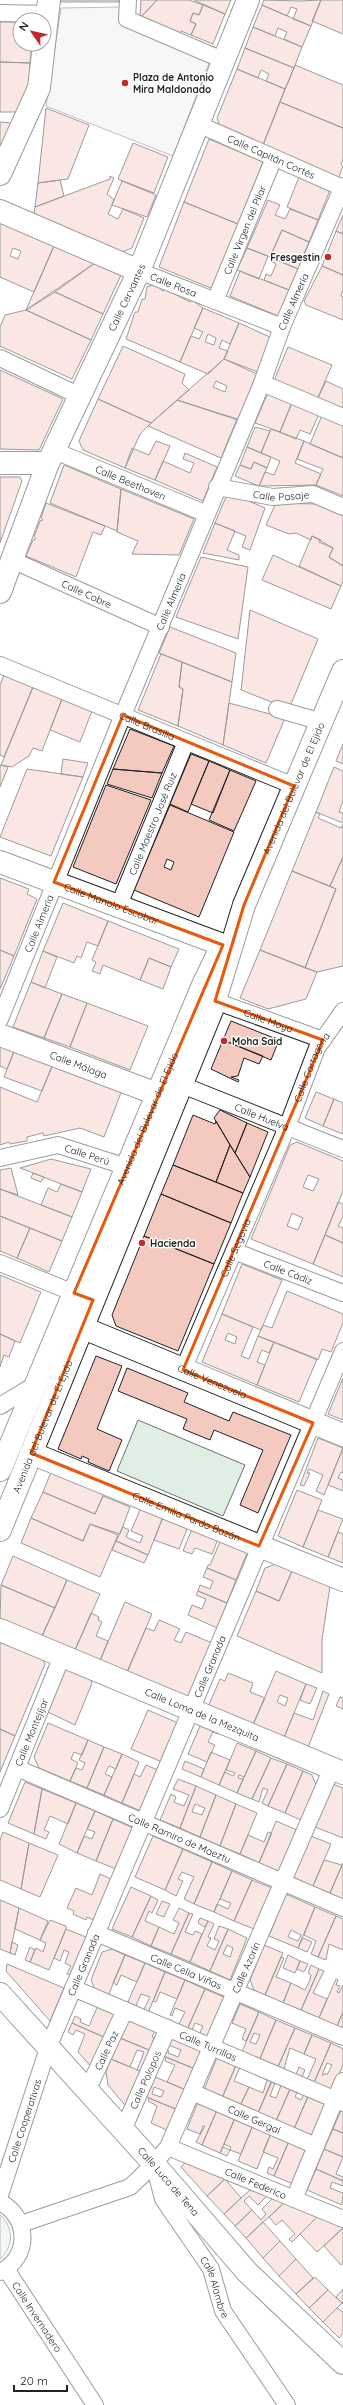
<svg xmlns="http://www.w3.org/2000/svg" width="343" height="2405" font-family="Quicksand,sans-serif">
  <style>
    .green { fill: #e0efe3; stroke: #6f6f6f }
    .parking { fill: #ededed; stroke: #6f6f6f }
    .building { fill: #f3c9c0; stroke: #222; fill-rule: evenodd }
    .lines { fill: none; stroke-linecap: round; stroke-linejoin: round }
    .street-casing { stroke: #222; stroke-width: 18 }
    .secondary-casing { stroke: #222; stroke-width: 24 }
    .primary-casing { stroke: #222; stroke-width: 24 }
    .street { stroke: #fff; stroke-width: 16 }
    .secondary { stroke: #fff; stroke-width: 22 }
    .primary { stroke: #fff; stroke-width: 22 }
    .marked { fill: none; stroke: #e8590c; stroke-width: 3; stroke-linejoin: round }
    .poi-dot { fill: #c62828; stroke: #fff; stroke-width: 1.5 }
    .labels { text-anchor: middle; stroke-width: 3; stroke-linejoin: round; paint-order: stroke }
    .poi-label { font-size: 10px; font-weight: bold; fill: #222; stroke: #fff; text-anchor: start }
    .street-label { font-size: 10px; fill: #222; stroke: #fff }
  </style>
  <rect width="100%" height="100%" fill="#fff"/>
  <path class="green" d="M138 1420 245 1465 223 1516 117 1471Z
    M0 2215C14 2227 14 2247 0 2259Z"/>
  <path class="parking" d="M121 7 210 61 173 156 46 106 61 8Z"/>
  <path class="building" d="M58 0H119V2H57Z
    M141 0H157L140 18Z
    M157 0H189L203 5 199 15 193 13 190 21 196 24 191 35 181 31 180 34 140 18Z
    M194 0H231L225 14Z
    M264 0 300 1 321 0 311 26 293 19 297 9 291 7 287 16 262 5Z
    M321 0H343V34L312 21Z
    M203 5 225 14 213 44 191 35 196 24 190 21 193 13 199 15Z
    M262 5 311 26 302 47 284 39 287 32 278 28 275 36 253 27Z
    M0 22H20V44H32L30 63 0 62Z
    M253 27 302 47 294 68 245 48Z
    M245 48 294 68 285 89 266 81 269 74 261 70 258 78 237 69Z
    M0 62 30 63 29 87 18 112H0Z
    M295 65 343 85V128L280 102Z
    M237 69 285 89 263 145 220 127 217 118Z
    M280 102 343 128V159L341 164 343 166 338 179 311 168 312 165 263 145Z
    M46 108 89 125 68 179 38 183Z
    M0 122 12 123 0 151Z
    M209 139 263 162 238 224 184 202Z
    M133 143 168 157 154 193 118 179Z
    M110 176 114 178 107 194 114 200 108 214 118 219 123 209 144 218 132 248 122 252 34 214 35 207 110 179Z
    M299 177 330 190 318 220 287 207Z
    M60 180 64 196 35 207 38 183Z
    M122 181 156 195 147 217 112 205Z
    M268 200 280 205 275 215 285 219 290 209 318 220 309 242 282 230 270 257 247 248Z
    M184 202 238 224 213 289 159 267Z
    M343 215V234L336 231Z
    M0 223 54 246 34 292 0 277ZM13 248 21 251 18 259 10 256Z
    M282 230 309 242 298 269 270 257Z
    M336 231 343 234V275L322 266Z
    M54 246 95 263 26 310Z
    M247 248 268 256 259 279 237 270Z
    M272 258 298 269 289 290 264 280 266 274 271 276 276 264 271 261Z
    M95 263 121 275 103 314 55 292Z
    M322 266 343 275V290L341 296 343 297V320L306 305 304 301Z
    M240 271 289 290 278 316 230 296Z
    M155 284 163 291 165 289 190 302 192 300 203 308 180 362 126 339 135 312H138L142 299H145L147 287Z
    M55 292 103 314 91 340 26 310Z
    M203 308 239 323 230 344 222 340 219 348 228 351 224 359 208 374 180 362 191 336 199 339 203 332 194 328ZM208 334 216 338 214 345 205 342Z
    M26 310 91 340 72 379 0 346V327L5 315Z
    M239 323 272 338 258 372 224 359Z
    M123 346 185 374 182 383 189 390 151 423 98 399Z
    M288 347 332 365 316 402 273 383Z
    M224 359 257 374 238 420 177 400ZM216 381 227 386 225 392 213 387Z
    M0 370 63 399 39 450 0 449Z
    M326 381 343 389V414L316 402Z
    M269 390 293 400 280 432 255 423Z
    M98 399 151 423 140 434 125 468 83 450 79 441Z
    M177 400 237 419 221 458 148 426Z
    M293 400 320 412 310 434 300 430 296 439 280 432Z
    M323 413 343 422V458L310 444Z
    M255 427 270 431 261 453 247 447Z
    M271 429 304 441 295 463 321 474 316 485 259 486 265 472 274 475 280 461 261 453Z
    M156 441 170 446 155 480 125 468 132 448 149 455Z
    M304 441 343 458V496L316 485 323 469 297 459Z
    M247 447 271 457 267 468 254 462 251 469 240 465Z
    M185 453 217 467 203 501 155 480 163 461 190 473 194 463 183 459Z
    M254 462 267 468 259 486 235 476 240 465 251 469Z
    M64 465 121 489 117 531 50 503Z
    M0 477H20L22 481 0 543Z
    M121 489 194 519 179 555 132 554 138 541 117 532Z
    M228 492 265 508 250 550 242 547 246 536 215 523Z
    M46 503 105 526 101 535 93 532 76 577 26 556 33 540 36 539 34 537 40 521 43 520 41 518Z
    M276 503 315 504 343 515V566L329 557 333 548 319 542 321 540 312 536 311 540 296 533 289 534 266 525Z
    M215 523 235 531 227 550 239 555V560L203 553Z
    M312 536 333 548 329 557 343 566V581L341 586 299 566Z
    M273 555 341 586 331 609 262 580Z
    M201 557 248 567 238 639 176 617Z
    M250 610 318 639 289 709 241 690Z
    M170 627 236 653 232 682 159 653Z
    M161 654 182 662 179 687 183 689 178 726 138 710Z
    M182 662 232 682 223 745 178 726 183 689 179 687Z
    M4 675 33 687 4 757 0 755V685Z
    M33 687 62 699 42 751 33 748 29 756 12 767 1 765Z
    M62 699 92 711 80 742 50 730Z
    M229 703 285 718 266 763 223 745Z
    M130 729 174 746 162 773 113 769Z
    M343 744V764L336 761Z
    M191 754 209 761 188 812 170 804Z
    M63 759 88 763 83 777 61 774Z
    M209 761 230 770 213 813 191 804Z
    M0 765 8 767 0 787Z
    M334 767 343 771V801L339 812 343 813V823L316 812Z
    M27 769 83 777 51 856 0 837Z
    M113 769 124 770 162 773 152 798 107 784Z
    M230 770 256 781 234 831 209 820Z
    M106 785 151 800 116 884 73 867Z
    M170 805 234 832 199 917 134 890ZM167 859 174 862 171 870 164 867Z
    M316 812 320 814 318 818 341 828 343 824V857L330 886 292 871Z
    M343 857V966L317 972 305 968 336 889 330 886Z
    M292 871 336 889 305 968 260 950Z
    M0 878 29 889 27 894 37 899 14 956 0 950Z
    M63 903 108 921 98 946 87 942 81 958 77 956 74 963 43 951Z
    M108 921 179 949 171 967 149 958 140 980 103 965 100 974 92 971 96 962 92 960Z
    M0 950 14 956 0 989Z
    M260 950 317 972 306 999 268 1009 240 998Z
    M43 951 57 957 45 988 31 982Z
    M149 958 171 967 163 989 140 980Z
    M31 982 62 994 44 1038 13 1027Z
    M62 994 87 1003 70 1047 44 1038Z
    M87 1003 148 1026 130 1070 70 1047Z
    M231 1021 279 1040 271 1060 223 1040Z
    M223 1040 263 1056 259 1064 244 1058 238 1076 231 1077 239 1080 238 1082 211 1069Z
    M0 1044 15 1049 7 1069 0 1066Z
    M15 1049 53 1064 42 1091 4 1077Z
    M53 1064 122 1090 104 1137 80 1128 44 1136 43 1133 27 1137V1141L10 1144 9 1142 0 1145V1087L37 1102Z
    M316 1092 334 1099 323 1126 305 1118Z
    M334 1099 343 1103V1134L323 1126Z
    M220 1110 247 1123 235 1153 214 1118Z
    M193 1115 215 1124 216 1121 230 1145 216 1182 173 1165Z
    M247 1123 268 1132 250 1177 235 1153Z
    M297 1142 343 1161V1191L313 1264 251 1239 290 1145ZM308 1175 319 1179 313 1191 303 1187ZM292 1213 303 1218 298 1230 287 1226Z
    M230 1145 250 1177 243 1193 216 1182Z
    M51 1159 91 1169 82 1192 20 1168Z
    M173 1165 243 1193 231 1223 161 1194Z
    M11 1168 18 1195 0 1189V1170Z
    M33 1173 44 1177 41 1182 31 1178Z
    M61 1184 82 1192 72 1217 41 1205 48 1188 57 1192Z
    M0 1189 72 1217 62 1241 0 1216Z
    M161 1194 231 1223 214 1264 144 1236Z
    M338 1202 343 1204V1217L338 1226 343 1228V1243L325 1235Z
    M0 1216 30 1228 17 1258 0 1251Z
    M30 1228 62 1241 49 1272 17 1258Z
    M325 1235 343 1243V1277L313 1264Z
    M144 1236 214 1264 178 1351 116 1326 112 1315Z
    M242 1264 282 1280 261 1330 222 1314Z
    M0 1275 41 1292 20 1343 0 1334Z
    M287 1291 343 1314V1323L331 1352 322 1349 318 1360 258 1336 263 1325 272 1328Z
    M222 1314 253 1327 241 1356 249 1359 258 1336 274 1342 269 1353 262 1350 257 1362 265 1365 257 1385 202 1362ZM228 1333 237 1337 235 1344 225 1340Z
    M0 1334 15 1341 9 1357 4 1355 0 1367Z
    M274 1342 317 1359 299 1402 257 1385Z
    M96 1356 122 1366 97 1429 122 1440 109 1471 88 1462 89 1459 82 1456 81 1459 58 1449Z
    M127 1368 188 1393 184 1402 229 1421 233 1412 291 1435 258 1513 240 1505 263 1450 214 1430 210 1440 183 1429 187 1419 118 1391Z
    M343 1378V1420L328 1414Z
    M318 1438 343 1448 324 1495 316 1491 323 1475 309 1469 307 1473H310L304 1486 300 1485Z
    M343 1448V1473L341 1472 338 1478 343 1480V1491L328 1485Z
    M53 1467 106 1489 95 1514 43 1492Z
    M297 1490 322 1500 303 1547 278 1536Z
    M43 1492 95 1514 103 1496 130 1507 120 1534 90 1524 83 1541 31 1518Z
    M143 1503 165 1512 148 1555 116 1541 123 1527 129 1530 126 1537 140 1543 143 1536 131 1531Z
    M318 1510 343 1519 328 1557 303 1547Z
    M165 1512 190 1522 179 1549 154 1540Z
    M31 1518 83 1541 90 1524 118 1535 100 1577 21 1543Z
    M194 1524 220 1534 212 1554 195 1548 192 1554 183 1551Z
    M338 1532 343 1534V1563L328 1557Z
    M220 1534 229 1545 247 1553 236 1580 207 1568 208 1565H210L220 1542 217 1541Z
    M116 1541 148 1555 144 1563 112 1550Z
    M13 1556 67 1580 55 1608 1 1585Z
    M276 1564 292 1571 279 1601 256 1591 265 1568Z
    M207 1568 236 1580 227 1603 198 1591 200 1585 210 1589 213 1581 203 1577Z
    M292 1571 330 1586 322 1640V1673L237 1636 256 1591 279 1601Z
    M67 1580 100 1594 75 1650 42 1636Z
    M1 1585 55 1608 42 1636 0 1620Z
    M198 1591 227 1603 217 1628 188 1615 192 1605 202 1609 206 1599 196 1595Z
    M125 1602 152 1614 126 1674 99 1663Z
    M91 1613 99 1617 98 1620 102 1622 96 1636 108 1641 100 1661 75 1650Z
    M159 1620 180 1629 174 1640 181 1643 186 1632 212 1643 188 1699 127 1673 146 1628 154 1631Z
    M0 1636 40 1653 45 1664 15 1736 0 1729Z
    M65 1669 91 1680 92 1683 75 1725 48 1712Z
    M276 1671 306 1684 283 1740 252 1727ZM280 1695 288 1698 285 1706 277 1702Z
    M228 1673 253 1683 250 1692 265 1698 252 1727 208 1707 220 1679 225 1681Z
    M306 1684 317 1688 310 1704 300 1700Z
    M323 1691 329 1694 307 1750 283 1740 294 1713 313 1720Z
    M340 1697 343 1698V1709L336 1706Z
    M148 1710 178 1723 162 1762 131 1749Z
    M48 1723 88 1740 82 1755 74 1752 71 1759 78 1763 70 1781 39 1768 34 1757Z
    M200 1726 219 1734 213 1732 208 1742 215 1745 207 1762 188 1754Z
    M0 1729 15 1736 0 1772Z
    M88 1740 104 1747 87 1788 70 1781 76 1768 82 1770 85 1763 79 1760Z
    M237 1743 256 1751 244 1777 239 1775 238 1778 243 1779 237 1793 219 1785 225 1772 233 1776 235 1773 226 1770Z
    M104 1747 122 1754 116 1769 109 1766 105 1774 112 1777 104 1795 87 1788Z
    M256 1751 271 1758 252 1799 237 1793Z
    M211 1752 230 1760 219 1785 201 1777Z
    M122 1754 139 1762 122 1803 104 1795Z
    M271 1758 287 1764 268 1806 262 1803 268 1790 263 1788 259 1802 252 1799Z
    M185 1761 204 1769 201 1777 182 1769Z
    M287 1764 303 1771 285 1813 268 1806Z
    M146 1765 158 1770 141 1811 122 1803 134 1774 140 1777Z
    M303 1771 312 1775 316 1785 301 1820 285 1813Z
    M178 1779 196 1786 180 1828 160 1820 171 1794 176 1797 174 1802 184 1806 189 1795 173 1789Z
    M25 1782 42 1789 34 1834 8 1823Z
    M333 1784 343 1788V1838L315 1827Z
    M196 1786 216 1795 200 1837 180 1828ZM195 1804 205 1808 202 1815 192 1812Z
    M42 1789 76 1803 68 1824 50 1816 44 1830 49 1832 46 1839 34 1834Z
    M216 1795 236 1804 220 1846 200 1837Z
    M76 1803 95 1811 77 1853 59 1844Z
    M236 1804 257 1813 240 1854 220 1846Z
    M95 1811 113 1819 96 1861 77 1853 84 1836 92 1839 95 1832 87 1829Z
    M113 1819 133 1828 116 1869 96 1861Z
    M276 1821 297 1830 279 1871 259 1863Z
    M3 1832 29 1843 21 1889 0 1880V1840Z
    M268 1832 272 1833 259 1863 240 1854 248 1835 264 1842Z
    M153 1836 183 1849 165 1890 135 1877Z
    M311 1836 331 1844 313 1886 293 1877Z
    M29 1843 58 1855 40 1897 21 1889Z
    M183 1849 212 1862 194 1904 184 1899 194 1877 182 1872 178 1879 183 1881 176 1896 165 1890Z
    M324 1860 342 1865 330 1893 313 1886Z
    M212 1862 232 1871 214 1912 194 1904Z
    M343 1863V1899L330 1893Z
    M232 1871 252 1880 234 1921 214 1912 217 1904 228 1909 231 1903 220 1899Z
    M100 1874 111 1879 94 1920 87 1917 86 1920 73 1914 74 1911 67 1908 76 1888 92 1895Z
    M252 1880 272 1888 254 1929 234 1921Z
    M131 1887 151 1896 132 1937 112 1929Z
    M286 1894 315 1907 298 1948 269 1936ZM291 1930 301 1935 298 1941 288 1937Z
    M151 1896 158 1900 152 1913 149 1911 145 1921 159 1927 151 1946 132 1937Z
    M0 1900 19 1908 10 1953 0 1949Z
    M162 1901 170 1904 164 1917 156 1914Z
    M315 1907 336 1916 318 1957 311 1954 316 1941 304 1935Z
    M19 1908 48 1921 40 1940 15 1929Z
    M179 1908 189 1913 171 1954 151 1946 159 1927 174 1934 179 1923 173 1920Z
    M189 1913 193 1914 185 1932 193 1935 195 1931 202 1934 190 1962 171 1954Z
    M336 1916 343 1919V1950L329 1944 326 1960 318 1957Z
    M200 1918 208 1921 205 1927 198 1923Z
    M50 1920 66 1926V1929L49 1970 30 1962 36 1948 43 1952 46 1943 40 1940Z
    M208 1921 214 1924 208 1937 211 1938 207 1946 215 1950 219 1941 214 1939 219 1926 228 1929 210 1971 190 1962Z
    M66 1929 86 1937 70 1975 67 1974 71 1966 65 1963 69 1952 64 1950 60 1961 54 1958Z
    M228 1929 247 1938 230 1980 210 1971ZM227 1945 233 1948 230 1957 223 1954Z
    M303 1938 312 1942 307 1952 298 1948Z
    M12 1942 18 1945 15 1955 10 1953Z
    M264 1945 283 1953 265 1995 254 1990 250 1980Z
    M30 1947 35 1950 30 1962 25 1960Z
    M112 1949 125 1955 108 1996 95 1990 91 1980 102 1952Z
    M125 1955 145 1963 137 1982 121 1975 117 1985 113 1983Z
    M288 1955 300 1961 295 1973 283 1968Z
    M281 1957 284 1958 276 1977 291 1983 283 2003 265 1995Z
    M300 1961 308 1964 304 1972 297 1969Z
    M145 1963 165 1972 148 2013 143 2011 150 1997 141 1994 135 2008 127 2004Z
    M7 1964 64 1988 50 2021 6 1971Z
    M311 1965 319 1969 301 2010 283 2003 291 1983 305 1990 310 1980 311 1975 308 1973Z
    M319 1969 324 1971 313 1993 327 1999 319 2018 301 2010Z
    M165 1972 185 1980 177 1999 160 1992 156 2002 153 2001Z
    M336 1979 338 1980 336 1985 340 1986 337 1992 339 1993 343 1985V2012L337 2026 319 2018Z
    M185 1980 205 1989 187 2030 178 2026 185 2012 175 2008 172 2016 170 2015Z
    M205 1989 226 1998 208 2039 199 2035 203 2026 195 2023 191 2032 187 2030Z
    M99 2003 117 2011 106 2038 72 2023 75 2016 81 2019 80 2022 89 2026Z
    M240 2004 259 2012 246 2041 242 2039 246 2029 232 2023Z
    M259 2012 276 2020 259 2061 241 2054ZM254 2033 260 2035 256 2044 250 2042Z
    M343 2012V2030L338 2029 337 2026Z
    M129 2017 156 2028 152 2037 154 2038 152 2044 157 2045 154 2052 120 2038Z
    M276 2020 295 2028 277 2069 259 2061Z
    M72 2023 106 2038 93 2069 78 2052 85 2034 76 2030 73 2035 68 2032Z
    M295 2028 312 2035 304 2054 290 2048 283 2072 277 2069Z
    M170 2034 204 2049 195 2069 161 2055 164 2048 169 2051 168 2053 178 2057 181 2050 166 2044Z
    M312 2035 331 2043 313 2085 306 2082 316 2059 304 2054Z
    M120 2038 154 2052 145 2073 137 2070 144 2052 137 2050 130 2067 111 2059Z
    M331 2043 343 2049V2065L331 2092 313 2085ZM327 2063 332 2065 327 2075 325 2073 324 2075H322Z
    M218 2055 237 2063 222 2098 204 2090Z
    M166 2057 195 2069 186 2090 167 2082 175 2065 165 2061Z
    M111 2059 145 2073 129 2110 108 2085 106 2072Z
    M237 2063 241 2065 234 2081 249 2087 240 2106 222 2098Z
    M299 2067 305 2070 301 2079 295 2077Z
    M153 2076 186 2090 178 2110 144 2096ZM154 2087 164 2091 161 2097 152 2094Z
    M268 2077 273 2079 258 2113 240 2106 249 2087 263 2093Z
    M271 2082 275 2083 270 2096 276 2098 282 2083 291 2087 276 2121 258 2113Z
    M291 2087 298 2090 295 2097 301 2100 305 2092 309 2094 294 2129 276 2121Z
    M309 2094 327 2102 312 2137 294 2129Z
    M149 2098 178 2110 169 2131 151 2123 157 2106 148 2101Z
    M198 2102 217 2110 202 2145 196 2142 205 2126H203L200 2134 187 2129Z
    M342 2108 343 2109V2133L333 2129Z
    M217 2110 235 2118 220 2153 202 2145Z
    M235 2118 253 2125 241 2154 230 2150 231 2147 224 2144Z
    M253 2125 271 2133 257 2169 238 2161Z
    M333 2129 343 2133V2157L324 2149Z
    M271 2133 289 2141 274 2176 267 2173 269 2167 273 2169 278 2158 263 2152Z
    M289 2141 308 2149 293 2184 274 2176Z
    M223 2147 230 2150 227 2156 220 2153Z
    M324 2149 343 2157 336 2174 343 2177V2181L316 2169Z
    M187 2161 226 2178 207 2196 181 2167Z
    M316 2169 343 2181V2186L332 2182 330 2188 343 2193 342 2205 307 2190Z
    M225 2179 241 2198 224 2214 207 2196Z
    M251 2189 267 2196 258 2205 249 2196 244 2201 252 2210 235 2226 224 2214Z
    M273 2198 284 2203 246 2238 235 2226 252 2210 261 2220 266 2214 262 2209Z
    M284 2203 317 2217 292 2242 289 2239 295 2234 282 2220 276 2225 269 2217Z
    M317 2217 343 2228 317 2252 300 2234Z
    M263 2222 280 2241 263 2258 246 2238Z
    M343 2228V2263L341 2265 324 2246Z
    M280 2241 296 2259 279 2276 263 2258Z
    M296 2259 313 2278 296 2294 279 2276Z
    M315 2277 328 2290 309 2308 296 2294Z
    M343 2289V2304L336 2297Z
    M328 2290 342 2303 323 2322 309 2308Z
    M337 2308 343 2312V2333L339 2338 323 2322Z"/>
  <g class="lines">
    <g class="street-casing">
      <g id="street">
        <path d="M128 0 127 19 225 61"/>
        <path d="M0 13 48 14"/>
        <path id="s1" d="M200 125 343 188"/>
        <path id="s2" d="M139 271 282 327"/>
        <path id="s3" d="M215 301 274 158"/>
        <path d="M0 358 80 396"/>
        <path d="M262 383 343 417"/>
        <path id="s4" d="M55 451 207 514"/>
        <path id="s5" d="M217 487 273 497 313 494 343 507"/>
        <path id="s6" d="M12 560 161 627"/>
        <path id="s7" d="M0 665 294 786"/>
        <path d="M277 709 322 722"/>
        <path id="s8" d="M119 905 186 742"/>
        <path id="s9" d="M215 1001 323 1040"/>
        <path id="s10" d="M0 1019 123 715 262 383 282 327 343 186"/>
        <path id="s11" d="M182 1085 343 1149"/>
        <path id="s12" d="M0 1158 58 1145 127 1167"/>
        <path id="s13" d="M234 1251 343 1293"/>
        <path d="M0 1263 84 1297"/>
        <path id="s14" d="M183 1370 287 1127 317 1048 343 1011"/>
        <path d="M0 1406 36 1384"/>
        <path id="s15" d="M17 1768 343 1908"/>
        <path id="s16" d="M0 1809 62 1656"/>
        <path id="s17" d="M96 1933 343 2037"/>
        <path id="s18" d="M73 1988 343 2103"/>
        <path id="s19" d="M87 2091 125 2010"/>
        <path id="s20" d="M192 2092 316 2146"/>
        <path id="s21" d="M123 2130 168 2028"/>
        <path id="s22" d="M168 2147 343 2219"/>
        <path id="s23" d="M155 2168 163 2199 211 2269 223 2311 287 2405"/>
        <path id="s24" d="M0 2195 48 2048 343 1351"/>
        <path d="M294 2199 343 2081"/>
        <path d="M0 2202C29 2217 31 2257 0 2272"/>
        <path id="s25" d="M21 2224 130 2187 154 2164 168 2147 332 1768"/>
        <path id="s26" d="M6 2269 95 2405"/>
      </g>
    </g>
    <g class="secondary-casing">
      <g id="secondary">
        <path d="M0 174 39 88 49 0"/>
        <path d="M0 211 139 271"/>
        <path d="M0 463H48"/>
        <path id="s27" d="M0 592 48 463 139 271 248 0"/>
        <path id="s28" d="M0 862 223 945"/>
        <path id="s29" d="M0 1035 157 1094"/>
        <path id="s30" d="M81 1327 343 1435"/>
        <path id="s31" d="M31 1453 343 1580"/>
        <path id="s32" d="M0 1630 343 1773"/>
        <path id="s33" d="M0 1994 154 2164 247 2272 343 2363"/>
      </g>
    </g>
    <g class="primary-casing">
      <g id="primary">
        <path id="s34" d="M0 1470 203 985 217 956"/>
        <path id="s35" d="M0 1530 212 1010 244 905 343 671"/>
      </g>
    </g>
    <use href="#street" class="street"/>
    <use href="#secondary" class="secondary"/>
    <use href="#primary" class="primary"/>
  </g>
  <path d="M0 0H343V2405H0ZM123 715 294 786 244 905 215 1001 323 1040 183 1370 313 1423 259 1546 31 1453 93 1300 74 1293 223 945 54 882Z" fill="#fff" fill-opacity=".55" fill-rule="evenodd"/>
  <path class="marked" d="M123 715 294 786 244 905 215 1001 323 1040 183 1370 313 1423 259 1546 31 1453 93 1300 74 1293 223 945 54 882Z"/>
  <g class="poi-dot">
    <circle cx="125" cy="83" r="4"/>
    <circle cx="328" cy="257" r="4"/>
    <circle cx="224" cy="1041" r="4"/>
    <circle cx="142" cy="1243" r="4"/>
  </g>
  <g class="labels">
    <g class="poi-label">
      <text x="133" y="81">Plaza de Antonio<tspan x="133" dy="12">Mira Maldonado</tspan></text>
      <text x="320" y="261" text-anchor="end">Fresgestin</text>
      <text x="232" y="1045">Moha Said</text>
      <text x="150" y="1247">Hacienda</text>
    </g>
    <g class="street-label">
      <text dy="4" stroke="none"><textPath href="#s1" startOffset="78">Calle Capitán Cortés</textPath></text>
      <text dy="4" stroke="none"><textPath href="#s3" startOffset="77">Calle Virgen del Pilar</textPath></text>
      <text dy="4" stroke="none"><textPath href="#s2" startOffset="37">Calle Rosa</textPath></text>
      <text dy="4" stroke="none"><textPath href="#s27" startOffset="321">Calle Cervantes</textPath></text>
      <text dy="4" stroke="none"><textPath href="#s10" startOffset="775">Calle Almería</textPath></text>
      <text dy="4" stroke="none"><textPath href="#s4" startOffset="82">Calle Beethoven</textPath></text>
      <text dy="4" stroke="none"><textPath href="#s5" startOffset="65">Calle Pasaje</textPath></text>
      <text dy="4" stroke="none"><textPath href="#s6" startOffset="82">Calle Cobre</textPath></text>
      <text dy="4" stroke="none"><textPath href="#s10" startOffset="451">Calle Almería</textPath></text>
      <text dy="4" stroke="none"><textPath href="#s7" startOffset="159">Calle Brasilia</textPath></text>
      <text dy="4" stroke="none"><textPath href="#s35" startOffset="798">Avenida del Bulevar de El Ejido</textPath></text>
      <text dy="4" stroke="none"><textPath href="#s8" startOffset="88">Calle Maestro José Ruiz</textPath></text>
      <text dy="4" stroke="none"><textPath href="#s28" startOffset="119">Calle Manolo Escobar</textPath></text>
      <text dy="4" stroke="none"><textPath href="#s10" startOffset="103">Calle Almería</textPath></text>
      <text dy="4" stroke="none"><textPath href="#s9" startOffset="57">Calle Moya</textPath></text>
      <text dy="4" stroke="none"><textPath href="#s29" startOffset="84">Calle Málaga</textPath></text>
      <text dy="4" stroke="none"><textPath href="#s14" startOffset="329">Calle Cartagena</textPath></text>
      <text dy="4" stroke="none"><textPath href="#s11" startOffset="86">Calle Huelva</textPath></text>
      <text dy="4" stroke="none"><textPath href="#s34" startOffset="381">Avenida del Bulevar de El Ejido</textPath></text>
      <text dy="4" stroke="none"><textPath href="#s12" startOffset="90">Calle Perú</textPath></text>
      <text dy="4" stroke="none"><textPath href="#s14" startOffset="133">Calle Segovia</textPath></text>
      <text dy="4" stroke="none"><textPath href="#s13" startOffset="58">Calle Cádiz</textPath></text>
      <text dy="4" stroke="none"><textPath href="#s30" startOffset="142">Calle Venezuela</textPath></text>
      <text dy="4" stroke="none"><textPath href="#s35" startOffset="112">Avenida del Bulevar de El Ejido</textPath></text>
      <text dy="4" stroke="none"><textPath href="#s31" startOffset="168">Calle Emilia Pardo Bazán</textPath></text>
      <text dy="4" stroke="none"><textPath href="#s24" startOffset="569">Calle Granada</textPath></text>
      <text dy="4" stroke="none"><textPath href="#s32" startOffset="219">Calle Loma de la Mezquita</textPath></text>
      <text dy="4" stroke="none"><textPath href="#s16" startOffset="83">Calle Montejíjar</textPath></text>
      <text dy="4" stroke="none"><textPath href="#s15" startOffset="177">Calle Ramiro de Maeztu</textPath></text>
      <text dy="4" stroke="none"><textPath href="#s24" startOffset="245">Calle Granada</textPath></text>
      <text dy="4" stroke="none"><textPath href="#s25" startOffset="366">Calle Azorín</textPath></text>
      <text dy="4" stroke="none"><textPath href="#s17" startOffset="98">Calle Celia Viñas</textPath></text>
      <text dy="4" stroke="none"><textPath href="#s18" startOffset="147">Calle Turrillas</textPath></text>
      <text dy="4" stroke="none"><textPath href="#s19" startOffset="45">Calle Paz</textPath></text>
      <text dy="4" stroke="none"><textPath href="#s21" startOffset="55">Calle Polopos</textPath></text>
      <text dy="4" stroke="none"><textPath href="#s20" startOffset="68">Calle Gergal</textPath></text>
      <text dy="4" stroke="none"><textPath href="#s24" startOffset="78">Calle Cooperativas</textPath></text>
      <text dy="4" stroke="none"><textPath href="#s33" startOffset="252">Calle Luca de Tena</textPath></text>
      <text dy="4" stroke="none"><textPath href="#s22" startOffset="95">Calle Federico</textPath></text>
      <text dy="4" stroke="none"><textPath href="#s23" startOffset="135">Calle Alambre</textPath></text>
      <text dy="4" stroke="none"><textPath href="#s26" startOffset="57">Calle Invernadero</textPath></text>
    </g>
  </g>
  <g transform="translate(32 32) rotate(304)"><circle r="19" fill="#ffffff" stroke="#a7a7a7"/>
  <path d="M0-3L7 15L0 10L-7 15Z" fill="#c62828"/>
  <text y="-6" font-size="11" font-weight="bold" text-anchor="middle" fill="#222222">N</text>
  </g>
  <path d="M14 2385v6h53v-6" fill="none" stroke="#222222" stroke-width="2"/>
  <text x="20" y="2385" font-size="12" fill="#222222" stroke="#ffffff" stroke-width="3" paint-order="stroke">20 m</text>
</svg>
